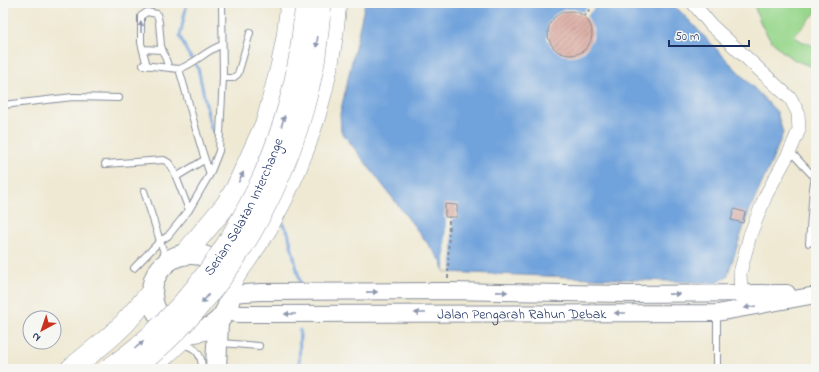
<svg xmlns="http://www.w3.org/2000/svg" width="819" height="372" font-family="'Indie Flower',sans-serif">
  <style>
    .green { fill: #98d78c; stroke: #5a8375 }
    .water { fill: #6fa2db; stroke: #45689c }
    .pier { fill: #efe9d3 }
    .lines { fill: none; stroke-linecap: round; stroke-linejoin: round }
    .stream { stroke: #6fa2db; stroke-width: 3 }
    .building { fill: url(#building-hatch) }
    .service-casing { stroke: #858c98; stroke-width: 8 }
    .minor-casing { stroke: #858c98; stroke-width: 14 }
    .tertiary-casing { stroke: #858c98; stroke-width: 18 }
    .primary-casing { stroke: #858c98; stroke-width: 22 }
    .trunk-casing { stroke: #858c98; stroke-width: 22 }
    .path { stroke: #858c98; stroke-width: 2; stroke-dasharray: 3 3; stroke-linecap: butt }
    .service { stroke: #fff; stroke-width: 6 }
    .minor { stroke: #fff; stroke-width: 13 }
    .tertiary { stroke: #fff; stroke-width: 16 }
    .primary { stroke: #fff; stroke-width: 20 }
    .trunk { stroke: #fff; stroke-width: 21 }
    .trunk-bridge-casing { stroke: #858c98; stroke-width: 22; stroke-linecap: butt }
    .trunk-bridge { stroke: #fff; stroke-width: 21 }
    .oneway { fill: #8d97ae }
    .labels { text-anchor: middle; stroke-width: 4; stroke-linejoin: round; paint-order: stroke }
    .street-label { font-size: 14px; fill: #1b2f5e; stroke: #f6f6f2 }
  </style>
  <defs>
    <pattern id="building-hatch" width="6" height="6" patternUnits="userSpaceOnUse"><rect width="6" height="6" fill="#d9a79d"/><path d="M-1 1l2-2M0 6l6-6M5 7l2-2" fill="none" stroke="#af8883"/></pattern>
  </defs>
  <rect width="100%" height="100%" fill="#f6f6f2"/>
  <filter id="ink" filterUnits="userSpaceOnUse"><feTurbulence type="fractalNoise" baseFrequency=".025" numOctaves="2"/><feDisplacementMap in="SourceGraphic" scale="8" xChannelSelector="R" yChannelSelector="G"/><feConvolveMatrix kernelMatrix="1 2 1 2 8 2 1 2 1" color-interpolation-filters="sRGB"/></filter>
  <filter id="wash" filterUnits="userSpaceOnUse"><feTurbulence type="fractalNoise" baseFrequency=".012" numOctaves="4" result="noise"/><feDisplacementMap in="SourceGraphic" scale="16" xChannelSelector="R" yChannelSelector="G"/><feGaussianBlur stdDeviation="0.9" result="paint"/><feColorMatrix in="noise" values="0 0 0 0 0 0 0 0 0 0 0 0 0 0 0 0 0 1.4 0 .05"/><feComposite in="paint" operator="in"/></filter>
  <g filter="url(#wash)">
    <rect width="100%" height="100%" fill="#efe9d3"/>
    <path class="green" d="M754 3H816V12L794 36 801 41 816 47V67C783 61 761 35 754 3Z"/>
    <path class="water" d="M365 3H668L679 10 777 112 783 133 772 161 748 214 727 277 717 283 445 272 441 261 341 131 340 114Z"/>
    <path class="pier" d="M591 3H598L587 16 593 29V38L589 45 585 51 577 55 570 56 563 55 556 51 551 46 547 38 548 24 553 16 559 12 566 9H573L583 12Z
      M445 204H458V218H452V272H445L446 218H444Z"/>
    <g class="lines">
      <path class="stream" d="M187 3 180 36 187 52 198 68 211 128 217 135
        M280 220 288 232 300 282
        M299 369 300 330"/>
    </g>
    <g id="blocks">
      <path class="building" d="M548 33a22 22 0 1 1 44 0a22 22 0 1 1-44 0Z
        M445 204 457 205V217H445Z
        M734 209 745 212 743 223 731 220Z"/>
    </g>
  </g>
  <g filter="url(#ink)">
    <use href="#blocks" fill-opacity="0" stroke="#858c98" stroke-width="1"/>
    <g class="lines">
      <g class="service-casing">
        <path id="service" d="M143 49 162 50
          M143 65 179 69C190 104 197 140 210 174
          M147 66 141 43V16L147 12 157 14 159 22 161 46 169 68
          M179 69C195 64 206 50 222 45
          M223 78H233L238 74 250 33
          M3 105 73 97 119 98
          M790 151 815 178 813 188 809 243
          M105 164 164 160 169 163 173 169 189 210
          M176 177 204 160
          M167 261 160 241 168 236 189 210 210 174 219 151 223 78 222 3
          M134 268 160 241 144 191
          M717 314V369
          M221 343 259 346
          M182 345C196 346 202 355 202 369"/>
      </g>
      <g class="minor-casing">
        <path id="minor" d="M693 3 711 25 791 99 798 113 799 130 790 151 766 195 750 235 740 273 741 293"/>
      </g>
      <g class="tertiary-casing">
        <g id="tertiary">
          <path d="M230 294 261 292 448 291 625 294 787 293"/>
          <path id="s1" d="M226 312 239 314 717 313 816 295"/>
        </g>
      </g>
      <g class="primary-casing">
        <path id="primary" d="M152 293a39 39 0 1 1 78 0a39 39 0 1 1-78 0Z
          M216 369 218 322"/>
      </g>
      <g class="trunk-casing">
        <path id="trunk" d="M185 254 226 205 236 189 267 121 281 67 287 37 291 3
          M229 284C242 265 256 246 268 226 306 158 330 81 336 3
          M163 356 188 333
          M71 369 109 338 124 324 151 293"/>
      </g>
      <path class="path" d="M584 16 595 3
        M448 278 449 217"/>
      <use href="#service" class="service"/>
      <use href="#minor" class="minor"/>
      <use href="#tertiary" class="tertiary"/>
      <use href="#primary" class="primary"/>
      <use href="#trunk" class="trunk"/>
      <g class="trunk-bridge-casing">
        <g id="trunk-bridge">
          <path id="s2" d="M109 369C209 301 278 178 299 60 302 41 304 22 306 3"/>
          <path d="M133 369C229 294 291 182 314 63 317 43 319 23 321 3"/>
        </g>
      </g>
      <use href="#trunk-bridge" class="trunk-bridge"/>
    </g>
    <defs><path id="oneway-solid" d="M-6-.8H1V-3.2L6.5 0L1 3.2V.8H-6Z"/></defs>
    <g class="oneway">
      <use href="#oneway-solid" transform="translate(141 27) rotate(-90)"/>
      <use href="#oneway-solid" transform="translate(317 42) rotate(98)"/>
      <use href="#oneway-solid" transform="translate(283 121) rotate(-73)"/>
      <use href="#oneway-solid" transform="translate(241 177) rotate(-64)"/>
      <use href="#oneway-solid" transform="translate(372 292) rotate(-1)"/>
      <use href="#oneway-solid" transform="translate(502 292) rotate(1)"/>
      <use href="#oneway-solid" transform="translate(674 294) rotate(-1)"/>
      <use href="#oneway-solid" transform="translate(205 299) rotate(130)"/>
      <use href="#oneway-solid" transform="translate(750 307) rotate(170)"/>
      <use href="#oneway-solid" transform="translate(420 313) rotate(180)"/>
      <use href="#oneway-solid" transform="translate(620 313) rotate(180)"/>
      <use href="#oneway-solid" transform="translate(290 314) rotate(180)"/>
      <use href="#oneway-solid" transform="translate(139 345) rotate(-39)"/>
    </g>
  </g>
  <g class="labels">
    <g class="street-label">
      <text dy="5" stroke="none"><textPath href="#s2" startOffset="214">Serian Selatan Interchange</textPath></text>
      <text dy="5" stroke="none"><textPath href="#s1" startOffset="296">Jalan Pengarah Rahun Debak</textPath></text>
    </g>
  </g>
  <rect width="819" height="372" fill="none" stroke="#f6f6f2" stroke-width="16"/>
  <g transform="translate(42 330) rotate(220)"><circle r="19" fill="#f6f6f2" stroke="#9ea6b7"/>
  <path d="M0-3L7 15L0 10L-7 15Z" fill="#c8321e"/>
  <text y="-6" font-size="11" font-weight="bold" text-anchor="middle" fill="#1b2f5e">N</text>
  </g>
  <path d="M669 40v6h80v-6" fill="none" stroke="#1b2f5e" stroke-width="2"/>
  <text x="675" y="40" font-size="12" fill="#1b2f5e" stroke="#f6f6f2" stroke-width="3" paint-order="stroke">50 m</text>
</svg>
